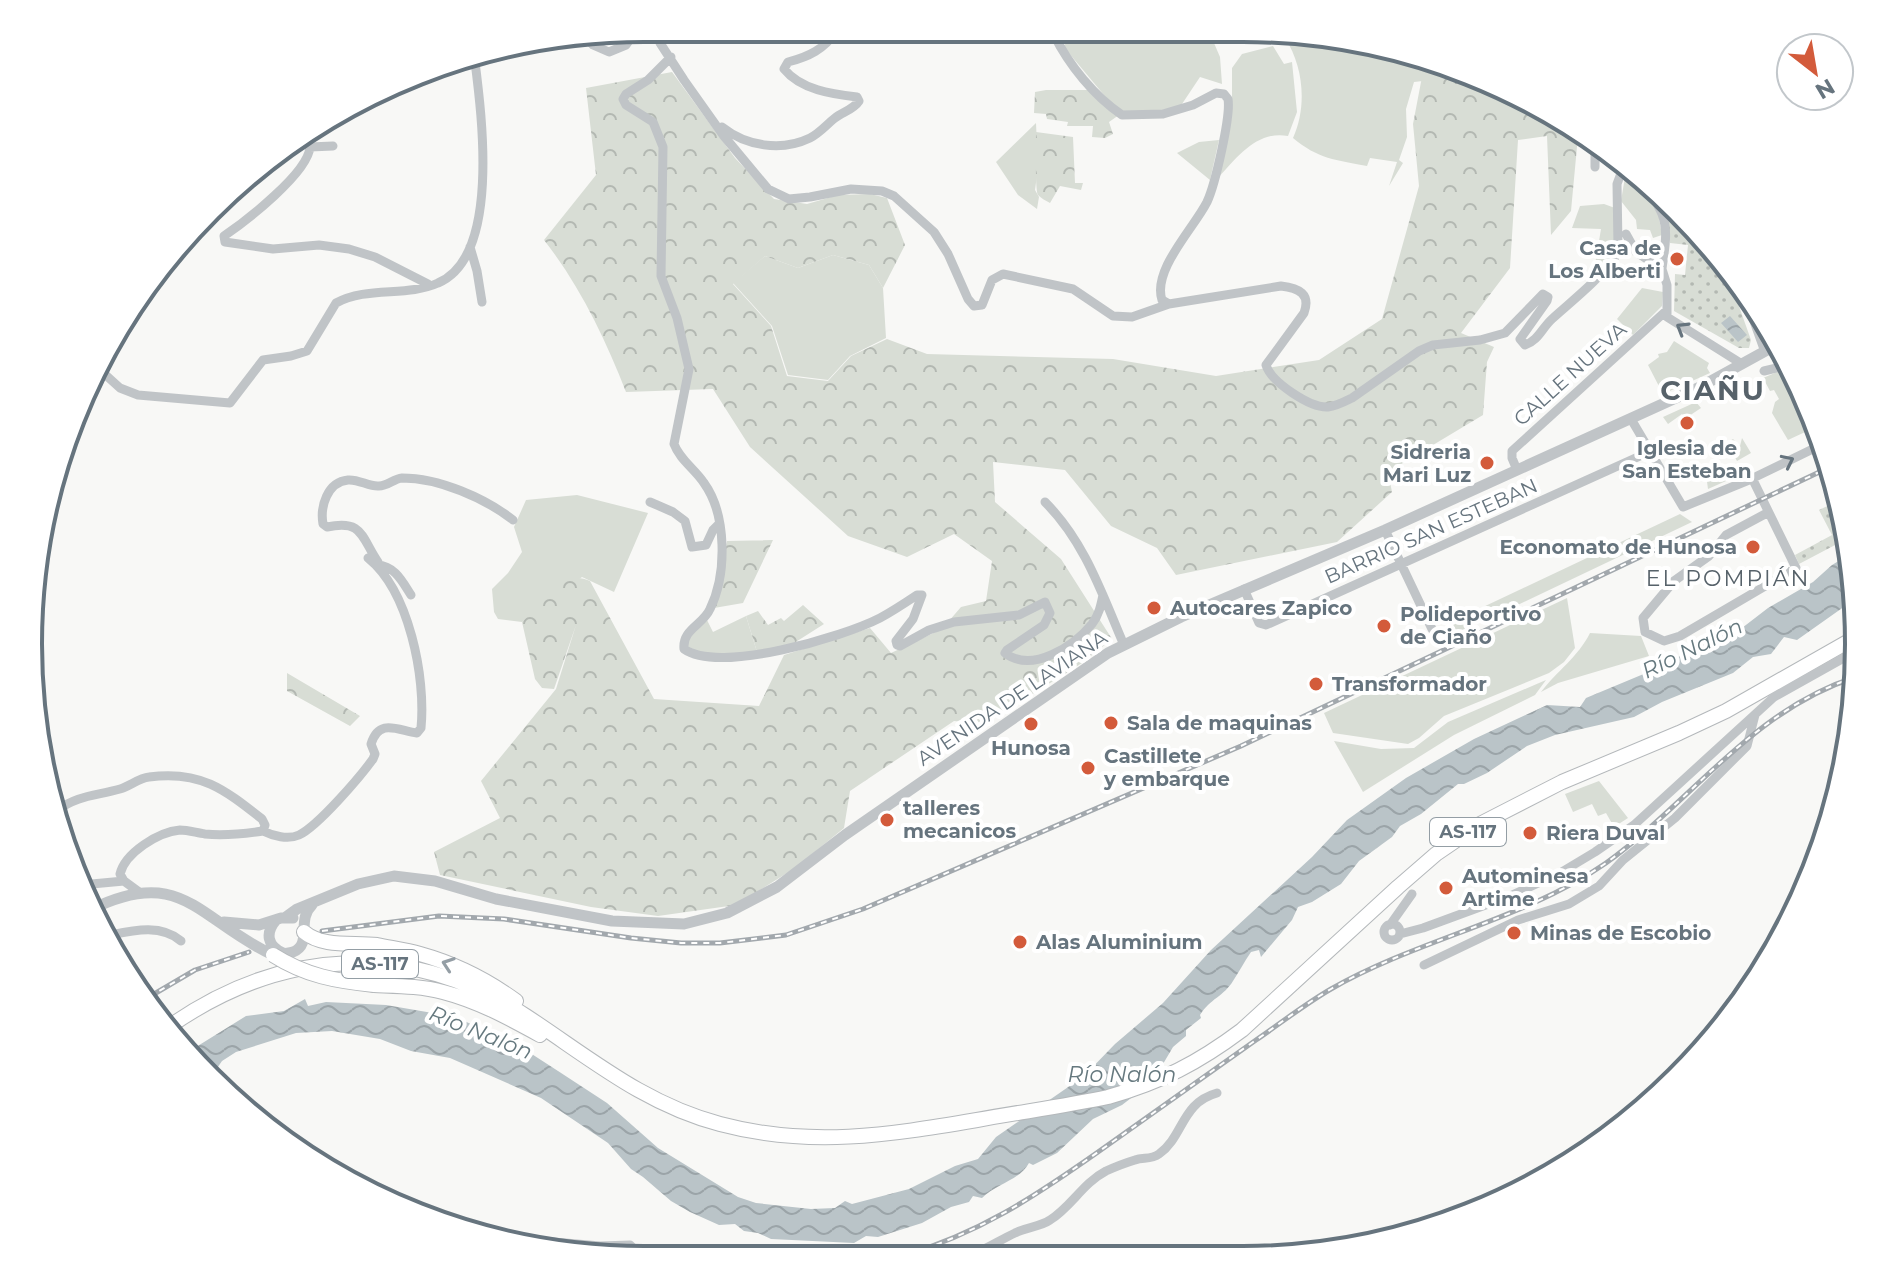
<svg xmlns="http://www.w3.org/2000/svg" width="1887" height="1288" font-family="Montserrat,sans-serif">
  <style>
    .green { fill: #d8ddd5 }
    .forest { fill: url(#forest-crowns) }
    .park { fill: url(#park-dots) }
    .water { fill: url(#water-waves) }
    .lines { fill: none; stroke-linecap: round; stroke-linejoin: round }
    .primary-casing { stroke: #b4b8bb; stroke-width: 16 }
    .minor { stroke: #c0c4c7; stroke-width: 9 }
    .tertiary { stroke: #c0c4c7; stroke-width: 11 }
    .primary { stroke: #fff; stroke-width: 14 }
    .rail-casing { stroke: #a2a8ad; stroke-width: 5 }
    .rail { stroke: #fff; stroke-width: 2; stroke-dasharray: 6; stroke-linecap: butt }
    .primary-bridge-casing { stroke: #b4b8bb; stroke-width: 16; stroke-linecap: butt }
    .primary-bridge { stroke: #fff; stroke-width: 14 }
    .oneway { stroke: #66747e }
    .oneway2 { stroke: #949ea5 }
    .poi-dot { fill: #d35b3b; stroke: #fff; stroke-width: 3 }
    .labels { text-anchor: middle; stroke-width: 8; stroke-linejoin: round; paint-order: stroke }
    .shield { fill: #fff; stroke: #949ea5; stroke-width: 2 }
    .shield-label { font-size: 18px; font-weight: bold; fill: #66747e }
    .poi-label { font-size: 20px; font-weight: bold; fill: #66747e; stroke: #fff; text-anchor: start }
    .street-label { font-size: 20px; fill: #66747e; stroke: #fff }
    .neighbourhood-label { font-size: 22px; letter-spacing: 2px; fill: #57626a; stroke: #fff }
    .water-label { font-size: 22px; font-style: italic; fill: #66797f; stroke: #fff }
    .district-label { font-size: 28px; font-weight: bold; letter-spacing: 2px; fill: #57626a; stroke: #fff }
    .rim { fill: none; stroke: #66747e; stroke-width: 4 }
  </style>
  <defs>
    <pattern id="forest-crowns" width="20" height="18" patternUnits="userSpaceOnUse" patternTransform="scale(2)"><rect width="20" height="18" fill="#d8ddd5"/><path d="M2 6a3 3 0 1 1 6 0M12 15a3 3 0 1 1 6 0" fill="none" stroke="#b3b8b2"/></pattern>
    <pattern id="park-dots" width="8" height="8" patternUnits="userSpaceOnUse" patternTransform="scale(2)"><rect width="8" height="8" fill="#d8ddd5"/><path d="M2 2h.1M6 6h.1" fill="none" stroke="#b3b8b2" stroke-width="1.8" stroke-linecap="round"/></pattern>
    <pattern id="water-waves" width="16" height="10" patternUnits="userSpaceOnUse" patternTransform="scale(2)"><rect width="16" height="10" fill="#bac4c8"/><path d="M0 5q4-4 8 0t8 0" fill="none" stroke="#9ba4a8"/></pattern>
  </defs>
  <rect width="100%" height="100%" fill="#f8f8f6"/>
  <path class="green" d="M1067 35 1231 38 1214 43 1220 57 1222 84 1200 77 1180 107 1129 116 1109 101 1063 46 1069 41Z
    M1285 38 1363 40 1425 61 1423 81 1414 82 1406 109 1407 137 1399 160 1403 163 1389 186 1397 162 1370 158 1367 166C1336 160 1318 159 1293 138 1307 107 1304 67 1285 38Z
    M1273 46 1284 64 1292 62 1297 112 1288 136C1258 130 1237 157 1219 177L1232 115V68L1242 54Z
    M1036 123 1038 168 1035 190 1039 197 1037 209 1018 195 996 162Z
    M1219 140 1210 180 1177 153 1199 142Z
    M1626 171C1656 192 1656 199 1662 235L1653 238 1650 230 1637 229 1636 220 1621 201Z
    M1604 204 1615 208C1615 242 1620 256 1590 277L1596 259 1601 229 1572 228 1580 206Z
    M833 255 869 265 883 288 886 338 850 356 828 380 788 375 772 326 733 283 765 256 798 268Z
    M1642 288 1663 292 1662 306 1633 335 1617 319Z
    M1674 341 1709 363 1707 368 1710 373 1663 394 1648 365 1659 357 1658 354 1667 352Z
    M1782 370 1792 391 1798 389 1800 396 1805 395 1818 426 1788 440 1772 413 1775 402 1779 399 1774 390 1770 391 1763 378Z
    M1696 402 1701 408 1686 418 1682 414 1668 424 1663 417Z
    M1742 438 1751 453 1737 461 1727 443 1733 439 1740 446Z
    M1735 468 1737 473 1735 477 1708 489 1706 474 1730 476Z
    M577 495 648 513 614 592 582 577 522 622 498 619 494 612 492 589 508 573 522 552 514 527 526 500Z
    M1680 514 1692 522 1486 620 1457 632 1452 623 1481 608Z
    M1567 598 1575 648 1564 662 1549 673 1444 716 1419 738 1408 744 1333 733 1324 713Z
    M746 616 757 652 704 655 687 646 689 636 706 618 713 632Z
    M1590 633 1641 636 1649 656 1558 683 1541 692C1557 671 1578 657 1590 633Z
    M1546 680 1535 695 1454 735 1363 792 1334 741 1381 749 1414 748 1448 722Z
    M1599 781 1628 818 1614 827 1606 813 1598 816 1592 804 1573 812 1565 794Z"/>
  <path class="forest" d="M1425 61 1516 92 1578 136 1571 211 1551 235 1547 136 1518 140 1510 268 1461 333 1494 347 1487 362 1483 415 1388 472 1392 492 1337 542 1176 575 1157 548 1111 526 1065 470 993 462 995 502 1061 559 1112 639 1082 663 985 724 954 721 850 791 844 828 795 868 736 905 658 916 591 907 440 875 434 852 500 818 481 781 556 689 576 625 554 689 542 688 535 679 522 622C540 605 561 567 590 581L654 699 759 706 784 655 870 628 891 653 942 629 961 607 986 601 992 561 954 534 907 557 848 536 750 447 713 389 626 392C605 338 580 286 544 240L596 175 586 88 672 72 735 158 774 199 807 204 838 195 870 194 887 198 905 245 883 288 869 265 833 255 798 268 765 256 733 284 771 326 787 376 828 381 851 356 887 339 927 354 1113 359 1216 376 1319 360 1382 319 1419 186 1413 124Z
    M1046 90H1090L1119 115 1109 122 1113 134 1105 138 1092 137 1093 126H1067L1068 122 1047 119 1046 114 1034 113 1035 92Z
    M1036 132 1073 137 1075 183H1083L1081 190 1060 186 1050 203C1046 201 1041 198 1038 195 1035 191 1036 142 1036 132Z
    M773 540 743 603 714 608 727 541Z
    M803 605 824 624 791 645 757 652 746 616 758 611 768 625 781 618 784 621Z
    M287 673 360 716 350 726 287 691Z"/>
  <path class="park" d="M1668 221H1689L1724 264 1751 340 1749 348H1739L1674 311 1675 274 1685 275 1688 245 1670 243Z
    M1840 500 1847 527 1833 535 1837 544 1799 564 1795 555 1832 535 1819 510Z
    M1493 503 1494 512 1465 523 1463 508Z"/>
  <path class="water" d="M1730 316 1747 335 1738 342 1721 323Z
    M1850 554 1855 599 1797 640 1784 637 1771 654 1753 657 1733 673 1662 702 1634 717 1555 735 1527 746 1487 773 1464 784H1458L1421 814 1400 826 1392 837 1359 861 1341 884 1312 902 1298 907 1292 920 1261 957 1259 950 1251 952C1244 962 1239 972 1233 981 1224 996 1210 999 1200 1015L1201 1018 1186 1030V1036L1173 1047 1163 1064 1139 1092 1122 1105 1093 1119 1057 1153 1033 1165 1029 1163C1020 1180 996 1184 982 1198L973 1196 969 1202 951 1207 922 1223 878 1237 866 1236 854 1243 771 1239 758 1233 744 1231 735 1224 719 1225 690 1212 671 1201 643 1177 631 1169 608 1143 541 1098 450 1058 411 1051 380 1039 332 1031 296 1033 236 1052 222 1061 209 1080 188 1052 246 1016 284 1011 305 999 308 1006 326 1002 386 1005 456 1017 524 1049 558 1071 607 1103 658 1148 738 1197 756 1203 811 1209 835 1208 845 1201 852 1204 909 1189 955 1166 978 1159 996 1137 1084 1076 1115 1044 1163 1003 1211 950 1312 857 1347 820 1406 778 1474 739 1547 705 1580 707 1586 698 1658 668 1713 638 1742 628 1768 608 1813 582 1832 565Z"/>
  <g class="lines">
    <g class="primary-casing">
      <path id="primary" d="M304 932C323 948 354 942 377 945 391 948 406 950 420 954 456 964 486 979 516 1001
        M374 985C397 986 421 986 443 992 478 1001 509 1018 540 1035
        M170 1026C282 948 410 940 526 1016 590 1058 644 1104 720 1124 810 1148 888 1135 977 1120 1021 1112 1065 1106 1108 1097 1161 1082 1198 1063 1242 1030L1398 887 1436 854 1480 824 1562 782 1679 733 1726 711 1858 636"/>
    </g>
    <path class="minor" d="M658 28 660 43 684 80 723 135 768 189 789 199 810 197 851 189 882 191 894 196 934 232 948 254 968 299 974 306 982 305 992 280 1003 274 1073 289 1113 316 1132 317 1169 304
      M1054 35C1069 65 1094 96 1122 115L1163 114 1193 105 1216 93 1224 94 1228 99C1231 116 1215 185 1207 202 1194 228 1152 270 1162 300L1169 304 1281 286C1299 288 1311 294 1304 313L1266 365C1271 382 1310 408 1328 407 1337 406 1344 402 1352 398L1419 351 1433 345 1480 340 1505 333 1543 294 1548 297 1547 301 1520 339 1525 345C1538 341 1542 328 1552 319 1573 300 1599 280 1615 257L1618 247 1617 184 1623 168
      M585 36 593 45 609 52 626 45 637 29
      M671 57 648 80 626 94 623 99 626 105 653 122 663 147 661 276 677 318 689 369 674 444C680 460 695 469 704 483 727 515 727 574 710 609 703 625 682 629 684 649 719 674 843 637 880 618 893 611 905 603 917 595H922L913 619 896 641 897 645 900 646 929 630 954 622 1019 615 1045 602 1050 613 1044 625 1007 650 1005 653C1032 674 1074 646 1092 624 1099 615 1101 605 1103 595
      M722 127C746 146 781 152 810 138 820 133 826 125 835 118 843 112 854 109 859 101L857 97C832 94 801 90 784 69L788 62C808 57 825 49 836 31
      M294 138 310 147
      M310 147C308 173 246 221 224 236L225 242 273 249 319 245 349 249 375 257 428 284
      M310 147 333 146
      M1595 167V155L1598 151
      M1652 189C1654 200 1658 205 1662 214 1669 232 1664 251 1662 269
      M1663 216 1684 215
      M1626 234 1636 252 1662 269
      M470 247 477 271 482 302
      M1662 269 1667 285V317L1742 364
      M99 369 120 388 138 395 230 403 263 360 291 356 307 351 336 303C367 286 407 297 438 283 502 256 481 109 474 54
      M1764 371 1789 365
      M1631 419 1683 507 1749 480 1823 444
      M1517 470 1512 458V451L1666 311
      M1752 478 1796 568 1680 636 1664 641 1645 632 1643 618 1674 581 1709 556 1726 535 1767 513
      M650 502 673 512 685 521 692 547 706 545 713 530 718 525
      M1045 502C1085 542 1102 594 1124 645
      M1385 530 1432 629
      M378 562C361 537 363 519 327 527L323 524C320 507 327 482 348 480 359 479 369 487 379 486 388 486 393 479 402 478 439 478 485 498 513 520
      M377 565C395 566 402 581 411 595
      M1244 589 1259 623 1266 625 1651 451
      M56 811C78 795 95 796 120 789 130 786 139 778 149 777 200 770 224 789 262 819L265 825 263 831C243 834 225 836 205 834 197 833 188 830 180 830 158 832 125 853 120 874L124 881
      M263 831C273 836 288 840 299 835 318 826 360 777 373 759L375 754 371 744C379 718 397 730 417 733L421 728C426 677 409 591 368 558
      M81 885 124 881 139 892
      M1384 932a8 8 0 1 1 16 0a8 8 0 1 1-16 0Z
      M1390 925 1412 894
      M1400 934 1423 928 1510 896 1560 873 1595 852 1634 825 1774 697 1858 650
      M105 936C131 931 160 923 181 941
      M1424 965 1518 920 1569 904 1599 886 1623 860 1675 818 1747 746 1755 715
      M483 1236 600 1246 630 1245 634 1249V1259
      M971 1255C987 1249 1000 1240 1015 1233 1026 1227 1040 1227 1050 1220 1071 1207 1083 1183 1106 1171 1115 1167 1125 1163 1135 1160 1143 1157 1151 1160 1159 1154 1184 1136 1181 1103 1217 1093"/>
    <path class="tertiary" d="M1742 285 1765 349
      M90 910C182 864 198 920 273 955 280 954 287 954 293 952 313 944 296 920 312 905
      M286 917 297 909 358 884 394 876 435 881 496 899 612 921 684 924 727 913 777 887 845 835 1108 653 1181 617 1385 530 1700 387 1778 344
      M276 920C265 933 267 946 283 953
      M224 922 259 925 281 918H293"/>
    <use href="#primary" class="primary"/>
    <g class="rail-casing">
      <path id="rail" d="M322 931 439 916 504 919 631 938 681 943H720L786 935 863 909 1241 746 1830 467
        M149 997 195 970 249 952
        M522 1248 672 1260
        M902 1256C978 1234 1034 1197 1098 1152 1151 1115 1203 1077 1256 1040 1281 1023 1305 1004 1331 989 1418 939 1524 920 1606 863 1691 802 1752 710 1856 677"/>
    </g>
    <use href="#rail" class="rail"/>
    <g class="primary-bridge-casing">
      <path id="primary-bridge" d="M273 955C306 976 336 981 374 985"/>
    </g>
    <use href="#primary-bridge" class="primary-bridge"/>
  </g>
  <defs><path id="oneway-chevron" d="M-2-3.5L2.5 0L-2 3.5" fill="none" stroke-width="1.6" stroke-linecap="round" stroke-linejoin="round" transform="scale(2)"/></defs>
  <g class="oneway">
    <use href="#oneway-chevron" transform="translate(1682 328) rotate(-149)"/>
    <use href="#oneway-chevron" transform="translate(1788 461) rotate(-26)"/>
  </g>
  <use class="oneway2" href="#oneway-chevron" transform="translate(448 964) rotate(-161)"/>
  <g class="poi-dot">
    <circle cx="1677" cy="259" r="8"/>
    <circle cx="1687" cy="423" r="8"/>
    <circle cx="1487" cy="463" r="8"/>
    <circle cx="1753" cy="547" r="8"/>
    <circle cx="1154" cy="608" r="8"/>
    <circle cx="1384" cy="626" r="8"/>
    <circle cx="1316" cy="684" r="8"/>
    <circle cx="1111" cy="723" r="8"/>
    <circle cx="1031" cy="724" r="8"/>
    <circle cx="1088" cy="768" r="8"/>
    <circle cx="887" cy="820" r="8"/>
    <circle cx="1530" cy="833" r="8"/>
    <circle cx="1446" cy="888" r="8"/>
    <circle cx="1514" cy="933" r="8"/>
    <circle cx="1020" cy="942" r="8"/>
  </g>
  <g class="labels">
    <g class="shield">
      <rect x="1430" y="818" width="76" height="28" rx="6"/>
      <rect x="342" y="950" width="76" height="28" rx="6"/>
    </g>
    <g class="shield-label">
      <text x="1468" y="838">AS-117</text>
      <text x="380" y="970">AS-117</text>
    </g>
    <g class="poi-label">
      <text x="1661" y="255" text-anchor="end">Casa de<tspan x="1661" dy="23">Los Alberti</tspan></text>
      <text x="1687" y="455" text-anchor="middle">Iglesia de<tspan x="1687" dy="23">San Esteban</tspan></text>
      <text x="1471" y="459" text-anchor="end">Sidreria<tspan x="1471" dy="23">Mari Luz</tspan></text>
      <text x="1737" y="554" text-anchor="end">Economato de Hunosa</text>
      <text x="1170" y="615">Autocares Zapico</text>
      <text x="1400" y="621">Polideportivo<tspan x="1400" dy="23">de Ciaño</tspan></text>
      <text x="1332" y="691">Transformador</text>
      <text x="1127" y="730">Sala de maquinas</text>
      <text x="1031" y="755" text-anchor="middle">Hunosa</text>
      <text x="1104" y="763">Castillete<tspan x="1104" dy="23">y embarque</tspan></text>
      <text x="903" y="815">talleres<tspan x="903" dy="23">mecanicos</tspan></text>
      <text x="1546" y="840">Riera Duval</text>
      <text x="1462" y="883">Autominesa<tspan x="1462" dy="23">Artime</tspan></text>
      <text x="1530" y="940">Minas de Escobio</text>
      <text x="1036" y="949">Alas Aluminium</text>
    </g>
    <g class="street-label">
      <text transform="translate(1570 374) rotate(-42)" y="7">CALLE NUEVA</text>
      <text transform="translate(1431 531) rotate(-24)" y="7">BARRIO SAN ESTEBAN</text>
      <text transform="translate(1012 698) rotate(-34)" y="7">AVENIDA DE LAVIANA</text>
    </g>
    <g class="neighbourhood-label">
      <text x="1728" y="586">EL POMPIÁN</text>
    </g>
    <g class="water-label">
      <text transform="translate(1692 648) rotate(-26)" y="8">Río Nalón</text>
      <text transform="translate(481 1032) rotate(22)" y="8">Río Nalón</text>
      <text x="1122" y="1082">Río Nalón</text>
    </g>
    <g class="district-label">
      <text x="1713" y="400">CIAÑU</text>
    </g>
  </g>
  <path d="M0 0H1887V1288H0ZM644 42H1243A602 602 0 0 1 1845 644V644A602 602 0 0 1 1243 1246H644A602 602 0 0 1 42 644V644A602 602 0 0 1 644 42Z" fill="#fff" fill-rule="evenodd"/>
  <path class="rim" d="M644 42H1243A602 602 0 0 1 1845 644V644A602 602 0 0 1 1243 1246H644A602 602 0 0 1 42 644V644A602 602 0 0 1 644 42Z"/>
  <g transform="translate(1815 72) rotate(149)"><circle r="38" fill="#ffffff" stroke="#c2c7cb" stroke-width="2"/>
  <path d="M0-6L14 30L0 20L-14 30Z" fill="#d35b3b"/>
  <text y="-12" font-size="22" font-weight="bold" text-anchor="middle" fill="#66747e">N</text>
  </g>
</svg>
